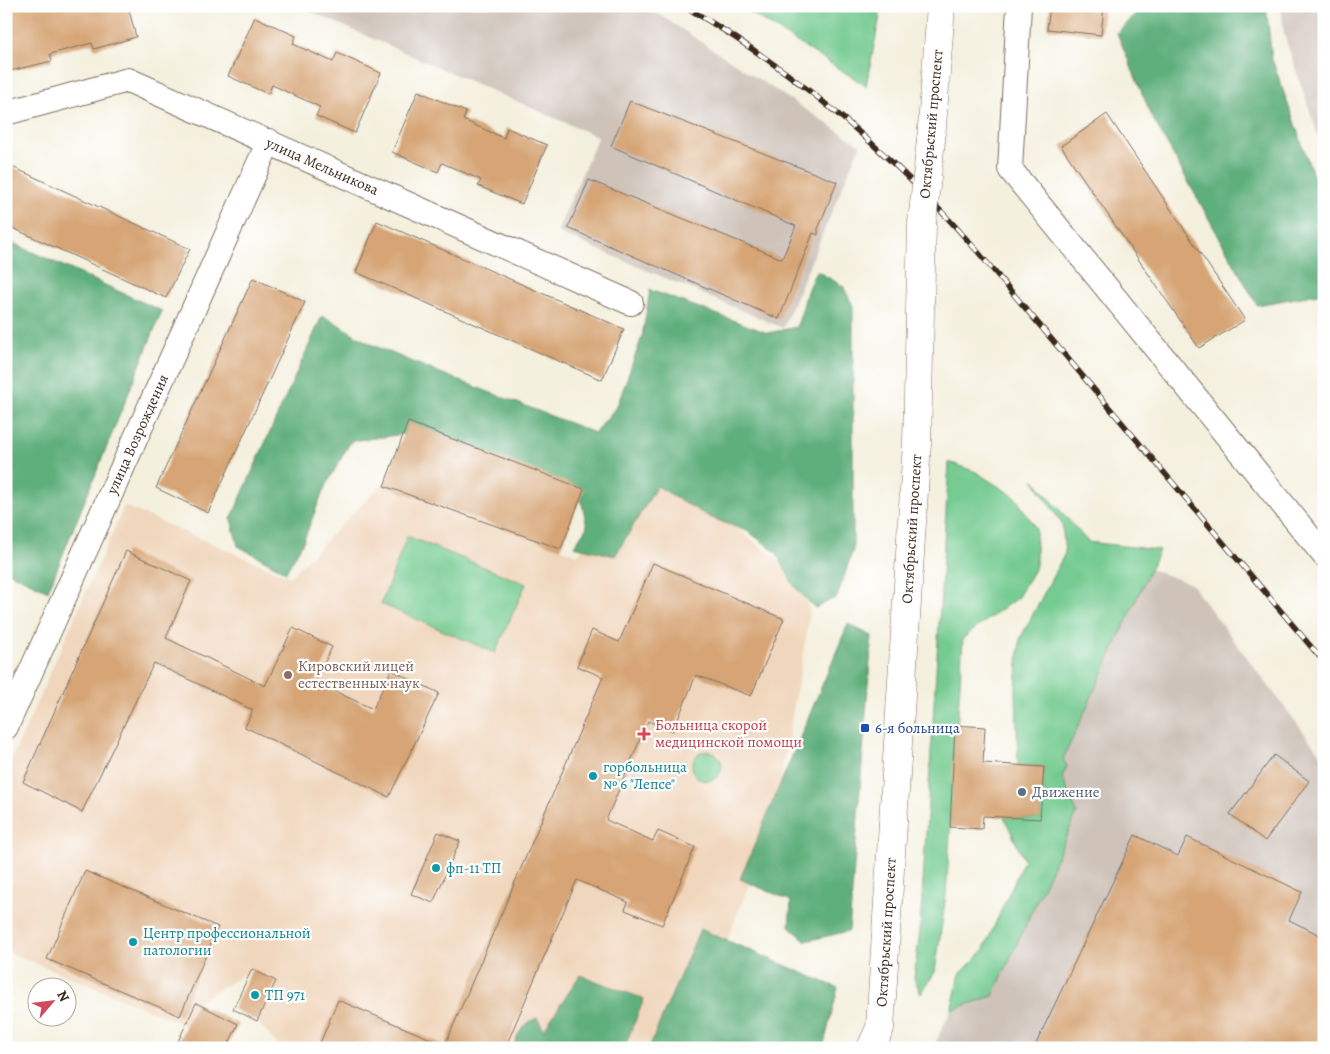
<svg xmlns="http://www.w3.org/2000/svg" width="1330" height="1054" font-family="Alegreya,serif">
  <style>
    .built { fill: #f0d6bc }
    .industrial { fill: #cec2b9 }
    .green { fill: #74cb91; stroke: #587a58 }
    .forest { fill: #5faf7b; stroke: #4d6c4c }
    .building { fill: #d6a475 }
    .lines { fill: none; stroke-linecap: round; stroke-linejoin: round }
    .street-casing { stroke: #7c6f61; stroke-width: 26 }
    .primary-casing { stroke: #7c6f61; stroke-width: 29 }
    .street { stroke: #fff; stroke-width: 24 }
    .primary { stroke: #fff; stroke-width: 28 }
    .rail-casing { stroke: #3b2a1e; stroke-width: 5.5 }
    .rail { stroke: #fff; stroke-width: 4; stroke-dasharray: 11; stroke-linecap: butt }
    .primary-bridge-casing { stroke: #7c6f61; stroke-width: 29; stroke-linecap: butt }
    .primary-bridge { stroke: #fff; stroke-width: 28 }
    .education-dot { fill: #8d6e63; stroke: #fff; stroke-width: 2 }
    .transit-dot { fill: #1a4fb4; stroke: #fff; stroke-width: 2 }
    .health-dot { fill: #e0444e; stroke: #fff; stroke-width: 2 }
    .culture-dot { fill: #0f9aa8; stroke: #fff; stroke-width: 2 }
    .service-dot { fill: #5c6f8a; stroke: #fff; stroke-width: 2 }
    .labels { text-anchor: middle; stroke-width: 4.5; stroke-linejoin: round; paint-order: stroke }
    .street-label { font-size: 15px; fill: #3b2a1e; stroke: #fff }
    .education-label { font-size: 15px; fill: #785e54; stroke: #fff; text-anchor: start }
    .health-label { font-size: 15px; fill: #be3a42; stroke: #fff; text-anchor: start }
    .transit-label { font-size: 15px; fill: #164399; stroke: #fff; text-anchor: start }
    .culture-label { font-size: 15px; fill: #0d838f; stroke: #fff; text-anchor: start }
    .service-label { font-size: 15px; fill: #4e5e75; stroke: #fff; text-anchor: start }
  </style>
  <rect width="100%" height="100%" fill="#fff"/>
  <filter id="ink" filterUnits="userSpaceOnUse"><feTurbulence type="fractalNoise" baseFrequency=".02" numOctaves="2"/><feDisplacementMap in="SourceGraphic" scale="10" xChannelSelector="R" yChannelSelector="G"/><feConvolveMatrix kernelMatrix="1 2 1 2 8 2 1 2 1" color-interpolation-filters="sRGB"/></filter>
  <filter id="wash" filterUnits="userSpaceOnUse"><feTurbulence type="fractalNoise" baseFrequency=".0096" numOctaves="4" result="noise"/><feDisplacementMap in="SourceGraphic" scale="20" xChannelSelector="R" yChannelSelector="G"/><feGaussianBlur stdDeviation="1.12" result="paint"/><feColorMatrix in="noise" values="0 0 0 0 0 0 0 0 0 0 0 0 0 0 0 0 0 1.4 0 .05"/><feComposite in="paint" operator="in"/></filter>
  <g filter="url(#wash)">
    <rect width="100%" height="100%" fill="#f4f0de"/>
    <path class="built" d="M635 462 729 508 736 528 801 578 810 612 773 825 684 1048H276L277 1044 257 1021 276 981 252 969 196 1003 186 1025 6 951V772L124 506 290 577 381 485 578 555Z"/>
    <path class="industrial" d="M298 6H646L860 145 783 328 557 232 598 137Z
      M1281 6H1324V153L1284 34Z
      M1150 569 1191 584 1324 759V1048H933L951 1010 993 995 1077 813 1062 777 1063 759Z"/>
    <path class="green" d="M740 6H882L866 86Z
      M949 462 976 472 1015 497 1036 528V566L1018 597 963 638 946 895 935 972 921 994 914 978 920 930Z
      M1033 479 1088 542 1159 550 1063 759 1067 766 1062 777 1077 813 993 996 951 1010 960 974 983 951 1024 860 1004 817 1040 819 1044 767 1018 765 1016 689 1020 639 1065 553 1062 524Z
      M407 536 526 584 495 653 381 604Z
      M692 766a15 15 0 1 1 30 0a15 15 0 1 1-30 0Z"/>
    <path class="forest" d="M1143 6H1266L1272 59 1324 206V293L1257 305 1152 117 1117 33Z
      M6 240 162 311 48 591 6 571Z
      M817 271 843 286 853 306V550L837 597 815 608 794 586 776 552 749 532 709 517 657 486 615 556 574 546 587 527 581 499 421 432 351 441 324 489 303 542 286 572 238 546 231 519 322 316C341 324 356 337 375 346 447 377 521 404 595 433L617 406 642 337 650 290 768 333 796 327C805 308 804 289 817 271Z
      M848 624 872 636 849 931 806 941 789 926 791 901 740 879Z
      M700 929 838 988 823 1048H649Z
      M580 975 644 999 624 1048H514C516 1034 524 1023 537 1018L544 1030Z"/>
    <g id="blocks">
      <path class="building" d="M6 6H128L136 37 94 49 92 43 50 54 52 61 6 72Z
        M1050 6H1104L1101 35 1047 29Z
        M255 17 296 36 293 44 333 62 337 53 381 73 355 133 316 116 320 107 272 85 268 94 228 76Z
        M418 91 466 112 463 120 504 138 507 128 547 145 522 204 478 186 481 180 442 163 438 172 392 152Z
        M630 101 837 182 818 229V235L813 233 779 319 568 228 589 180 782 259 796 226 611 146Z
        M1107 114 1245 320 1199 348 1061 146Z
        M6 164 190 249 166 298 6 225Z
        M377 221 624 329 602 380 356 272Z
        M253 278 305 302 208 513 156 488Z
        M408 422 584 489 561 549 384 486Z
        M126 551 191 581 166 638 265 686 293 628 332 647 315 682 373 709 391 670 439 693 389 797 245 727 253 710 154 663 82 812 23 782Z
        M653 563 784 619 751 696 696 675 673 731 648 721 606 820 653 841 658 831 695 847 662 925 625 910 628 902 577 880 505 1048H318L338 1000 445 1045 603 677 577 666 592 630 619 642Z
        M955 725 985 727 983 763 1044 767 1040 819 983 816 982 829 950 827Z
        M1274 755 1309 781 1265 841 1230 814Z
        M438 832 460 841 433 903 411 894Z
        M1135 835 1178 856 1187 837 1302 892 1289 920 1324 937V1029L1315 1048H1034Z
        M85 871 218 927 180 1016 47 959Z
        M252 969 276 981 257 1021 233 1009Z
        M196 1003 238 1024 227 1048H175Z"/>
    </g>
  </g>
  <g filter="url(#ink)">
    <use href="#blocks" fill-opacity="0" stroke="#7c6f61" stroke-width="1"/>
    <g class="lines">
      <g class="street-casing">
        <g id="street">
          <path d="M1019 6 1010 169 1324 555"/>
          <path id="s1" d="M6 113 128 80 631 303"/>
          <path id="s2" d="M6 727 269 141"/>
        </g>
      </g>
      <g class="primary-casing">
        <g id="primary">
          <path d="M931 140 941 6"/>
          <path id="s3" d="M871 1048 880 1028 917 443 922 223"/>
        </g>
      </g>
      <use href="#street" class="street"/>
      <use href="#primary" class="primary"/>
      <g class="rail-casing">
        <path id="rail" d="M684 6C796 71 893 154 978 252L1324 662"/>
      </g>
      <use href="#rail" class="rail"/>
      <g class="primary-bridge-casing">
        <path id="primary-bridge" d="M922 223 931 140"/>
      </g>
      <use href="#primary-bridge" class="primary-bridge"/>
    </g>
  </g>
  <circle class="education-dot" cx="288" cy="675" r="5"/>
  <rect class="transit-dot" x="860" y="723" width="10" height="10" rx="2.5"/>
  <path class="health-dot" d="M641.5 726.5h5v5h5v5h-5v5h-5v-5h-5v-5h5z"/>
  <g class="culture-dot">
    <circle cx="593" cy="776" r="5"/>
    <circle cx="436" cy="868" r="5"/>
    <circle cx="133" cy="942" r="5"/>
    <circle cx="255" cy="995" r="5"/>
  </g>
  <circle class="service-dot" cx="1022" cy="792" r="5"/>
  <g class="labels">
    <g class="street-label">
      <text transform="translate(931 124) rotate(-85)" y="5">Октябрьский проспект</text>
      <text dy="5" stroke="none"><textPath href="#s1" startOffset="339">улица Мельникова</textPath></text>
      <text dy="5" stroke="none"><textPath href="#s2" startOffset="321">улица Возрождения</textPath></text>
      <text dy="5" stroke="none"><textPath href="#s3" startOffset="522">Октябрьский проспект</textPath></text>
      <text dy="5" stroke="none"><textPath href="#s3" startOffset="118">Октябрьский проспект</textPath></text>
    </g>
    <g class="education-label">
      <text x="298" y="671">Кировский лицей<tspan x="298" dy="17">естественных наук</tspan></text>
    </g>
    <g class="health-label">
      <text x="655" y="730">Больница скорой<tspan x="655" dy="17">медицинской помощи</tspan></text>
    </g>
    <g class="transit-label">
      <text x="875" y="733">6-я больница</text>
    </g>
    <g class="culture-label">
      <text x="603" y="772">горбольница<tspan x="603" dy="17">№ 6 "Лепсе"</tspan></text>
      <text x="446" y="873">фп-11 ТП</text>
      <text x="143" y="938">Центр профессиональной<tspan x="143" dy="17">патологии</tspan></text>
      <text x="265" y="1000">ТП 971</text>
    </g>
    <g class="service-label">
      <text x="1032" y="797">Движение</text>
    </g>
  </g>
  <rect width="1330" height="1054" fill="none" stroke="#fff" stroke-width="25"/>
  <g transform="translate(52 1002) rotate(62)"><circle r="24" fill="#ffffff" stroke="#b1aaa5"/>
  <path d="M0-4L9 19L0 12L-9 19Z" fill="#d1495b"/>
  <text y="-8" font-size="14" font-weight="bold" text-anchor="middle" fill="#3b2a1e">N</text>
  </g>
</svg>
